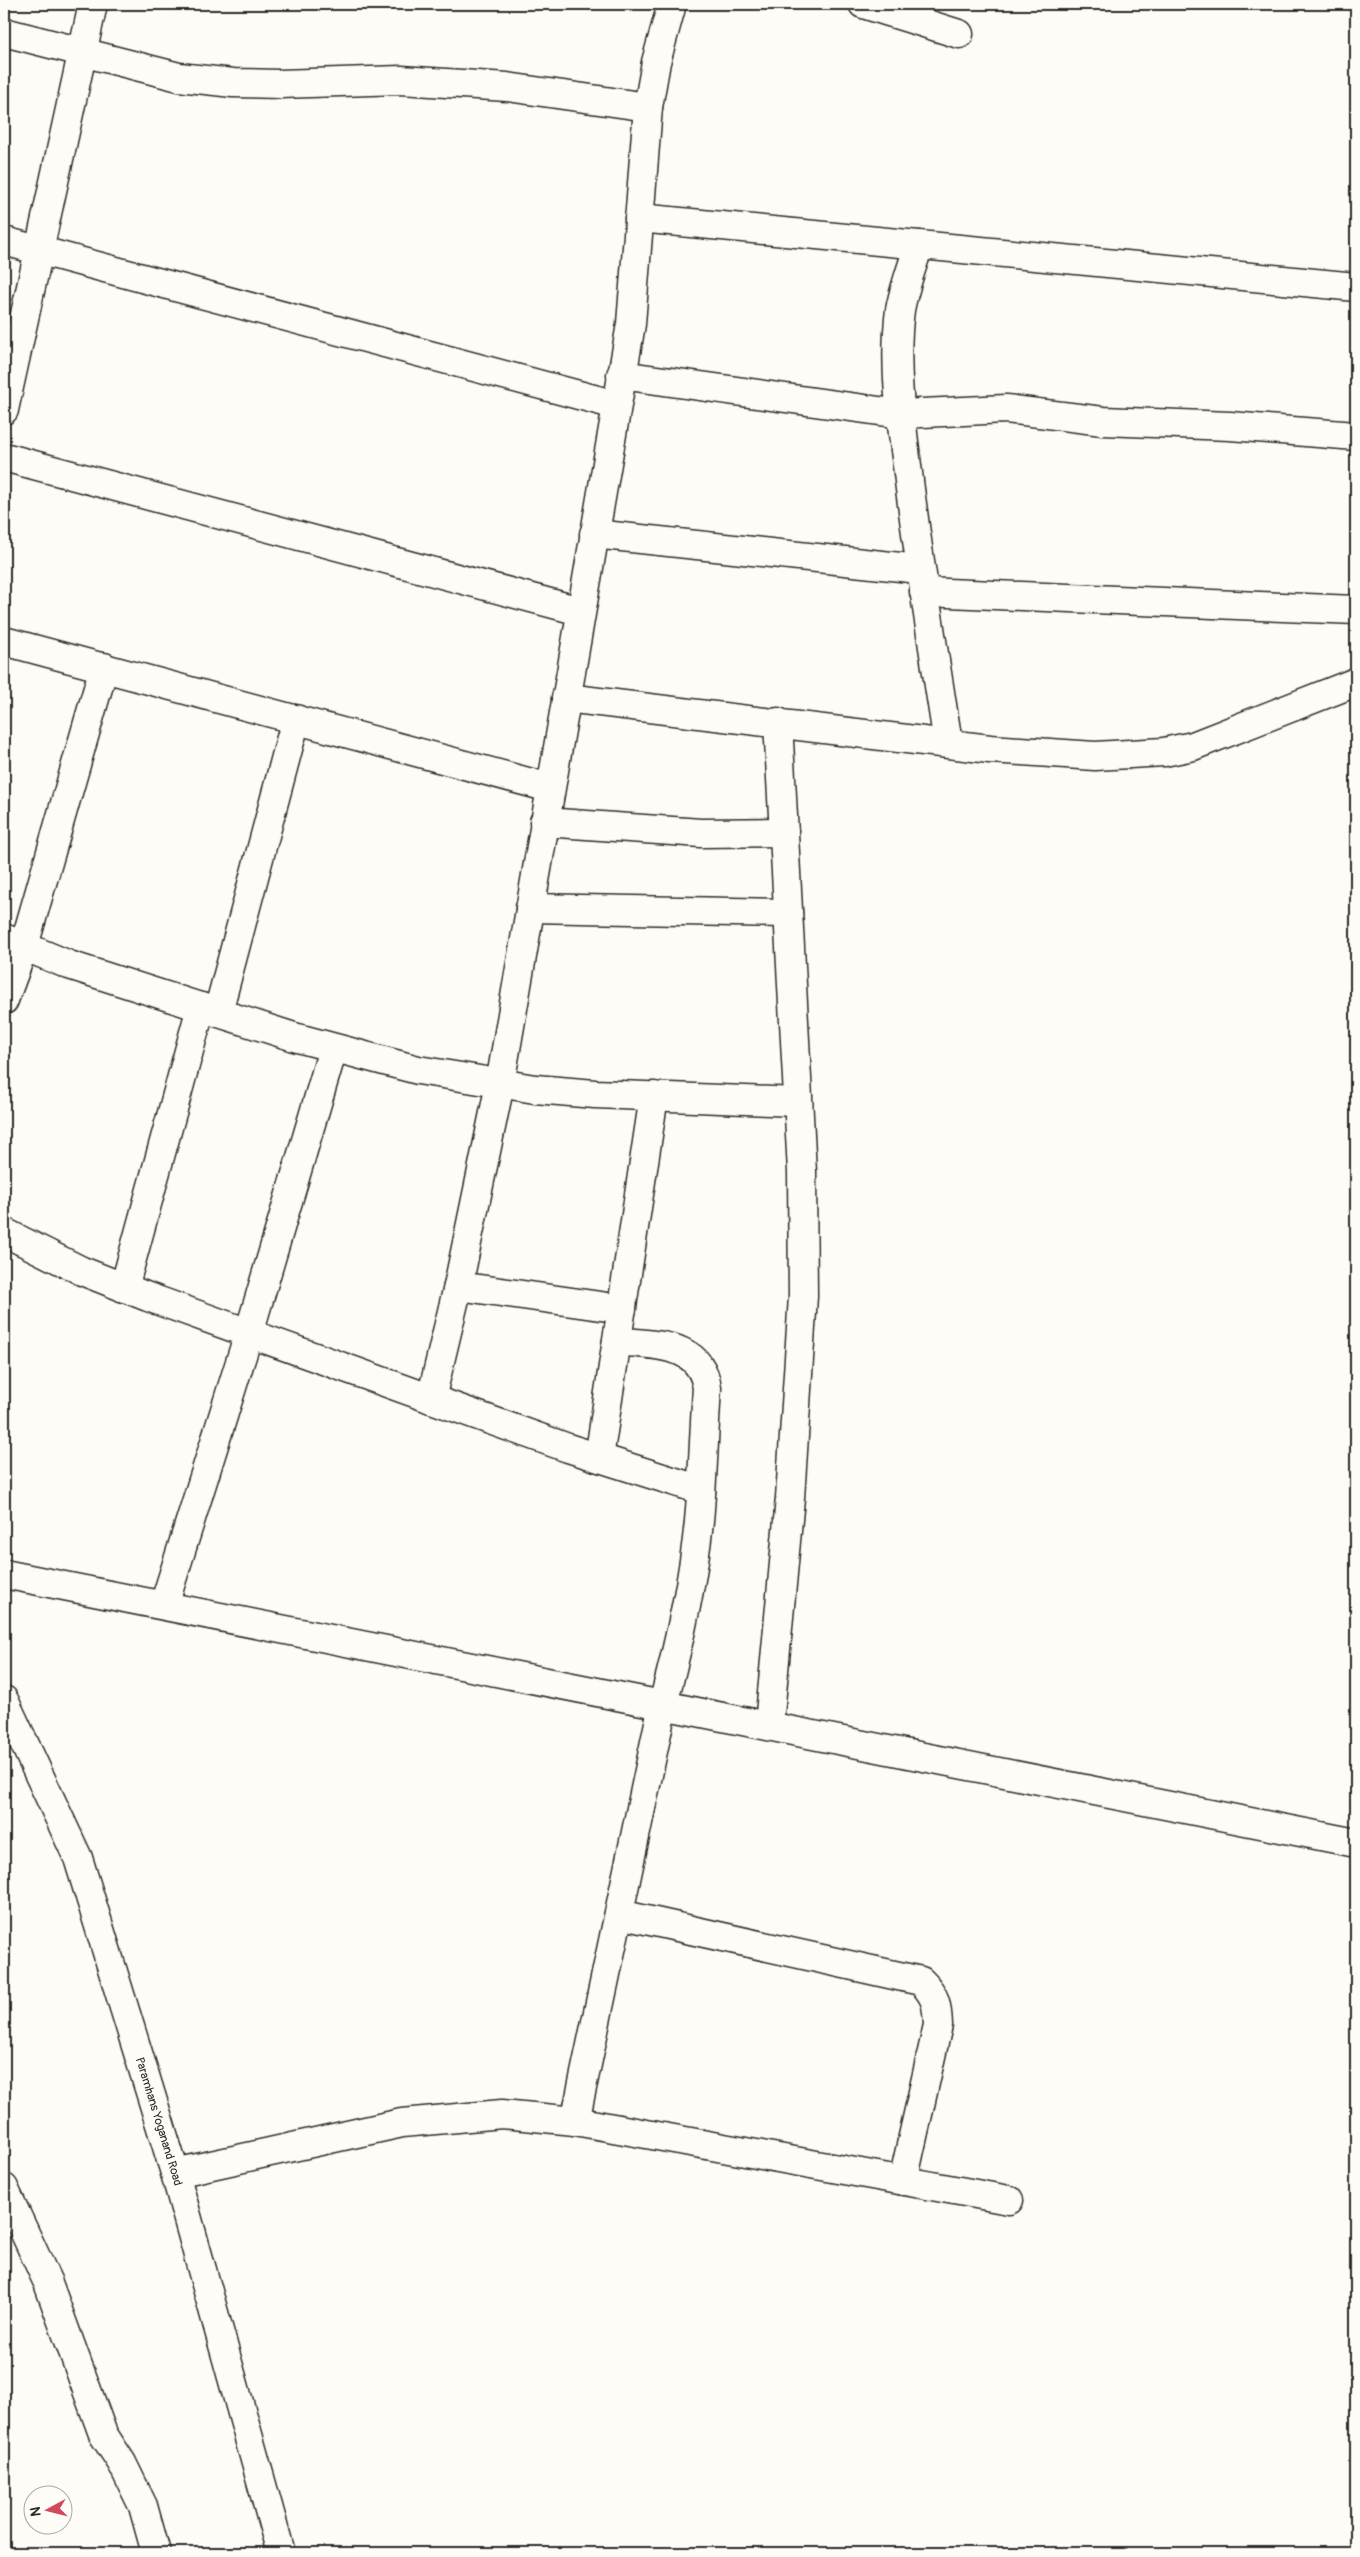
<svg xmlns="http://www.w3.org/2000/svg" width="1360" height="2557" font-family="Pangolin,sans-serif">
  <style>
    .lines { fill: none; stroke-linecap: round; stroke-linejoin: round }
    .minor-casing { stroke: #2b2b2b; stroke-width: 31 }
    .minor { stroke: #fdfcf7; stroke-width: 28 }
    .labels { text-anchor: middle; stroke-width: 4; stroke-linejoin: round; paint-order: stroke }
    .street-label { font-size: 12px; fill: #2b2b2b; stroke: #fdfcf7 }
  </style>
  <rect width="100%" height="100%" fill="#fdfcf7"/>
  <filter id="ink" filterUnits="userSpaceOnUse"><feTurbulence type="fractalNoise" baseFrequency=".02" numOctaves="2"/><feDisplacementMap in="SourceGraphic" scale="10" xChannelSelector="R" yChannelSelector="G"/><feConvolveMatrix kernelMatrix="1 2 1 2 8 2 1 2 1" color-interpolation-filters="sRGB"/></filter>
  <g filter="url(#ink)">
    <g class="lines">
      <g class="minor-casing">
        <g id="minor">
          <path d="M863 4 959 34"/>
          <path d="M4 32 179 77 233 83 280 84 401 80 507 87 648 107"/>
          <path d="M639 218 1356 287"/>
          <path d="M4 241 616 405"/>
          <path d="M919 245C912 267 904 288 900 310 893 364 901 420 908 473 919 563 934 653 948 743"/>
          <path d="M621 375 901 414 1006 409 1103 421 1230 426 1356 436"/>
          <path d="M4 410 93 4"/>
          <path d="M4 457 580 611"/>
          <path d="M594 534 919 569"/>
          <path d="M924 592 1356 610"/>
          <path d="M4 641 550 788"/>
          <path d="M566 698 990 749 1095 756 1164 752 1193 746 1356 682"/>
          <path d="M544 822 701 833 784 832"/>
          <path d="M530 908 788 913"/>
          <path d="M4 938 69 965 294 1037 418 1070 535 1089 595 1094 797 1102"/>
          <path d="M4 1000 24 946 104 667"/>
          <path d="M218 1012 296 719"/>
          <path d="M4 1232 82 1271 148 1297 568 1448 701 1490"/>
          <path d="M458 1286 622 1309"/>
          <path d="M124 1288 201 1007"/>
          <path d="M431 1399 458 1286 500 1084 631 324 648 107 656 62 672 4"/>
          <path d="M599 1458 654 1096"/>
          <path d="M4 1574 1356 1843"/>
          <path d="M164 1605 249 1333 333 1049"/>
          <path id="s1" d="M4 1700 78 1858 175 2173 281 2553"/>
          <path d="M769 1725 790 1498 803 1296 802 1172 778 722"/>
          <path d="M619 1914 921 1981C936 1996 937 2004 938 2025L903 2181"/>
          <path d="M575 2121 663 1704C679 1644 693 1583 699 1521 703 1477 704 1432 707 1388 701 1341 654 1346 617 1341"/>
          <path d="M175 2173 402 2123 502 2114 575 2121 1009 2200"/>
          <path d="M4 2188 48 2283 103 2434 122 2463 143 2506 156 2553"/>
        </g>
      </g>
      <use href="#minor" class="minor"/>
    </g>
  </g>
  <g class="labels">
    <g class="street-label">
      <text dy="4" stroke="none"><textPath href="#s1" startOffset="450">Paramhans Yoganand Road</textPath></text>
    </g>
  </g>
  <rect width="1360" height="2557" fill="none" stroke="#fdfcf7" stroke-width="20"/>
  <rect x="10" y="10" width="1340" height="2537" fill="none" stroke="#2b2b2b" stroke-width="2" filter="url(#ink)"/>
  <g transform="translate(48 2510) rotate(263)"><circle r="24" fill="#fdfcf7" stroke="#a9a8a5"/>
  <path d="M0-4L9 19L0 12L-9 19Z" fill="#d1495b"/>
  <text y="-8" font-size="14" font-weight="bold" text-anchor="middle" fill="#2b2b2b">N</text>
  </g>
</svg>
